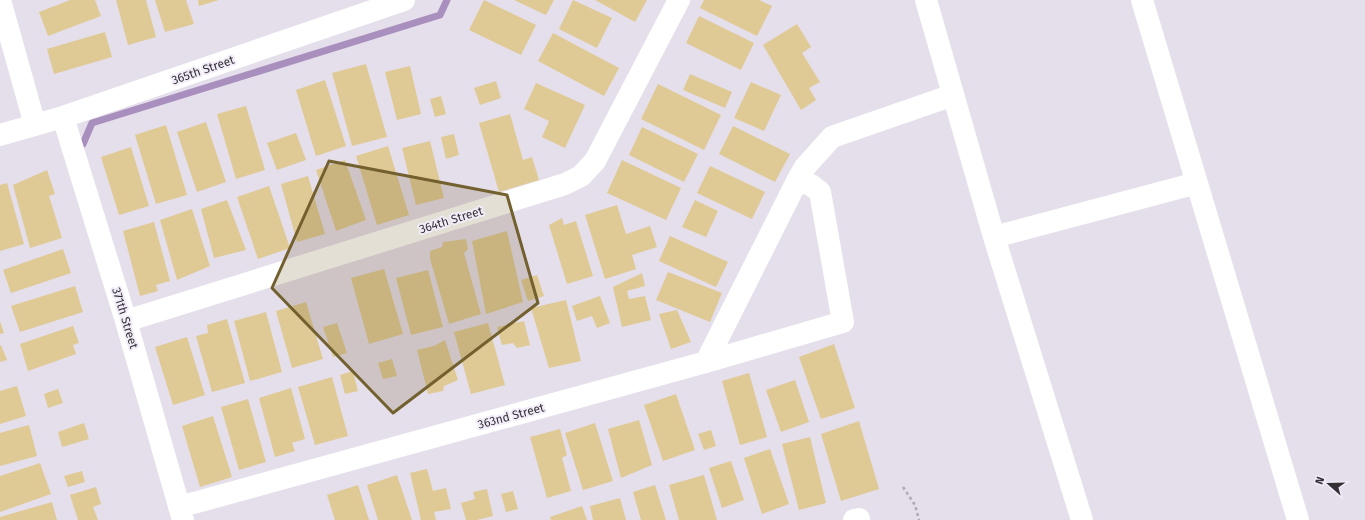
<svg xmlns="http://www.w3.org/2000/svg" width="1365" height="520" font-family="'Fira Sans',sans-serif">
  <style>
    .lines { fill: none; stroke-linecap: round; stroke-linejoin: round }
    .stream { stroke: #a98fbd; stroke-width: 7 }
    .building { fill: #dfca95 }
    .path { stroke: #afa9b4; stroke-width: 2.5; stroke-dasharray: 3 3; stroke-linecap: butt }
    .street { stroke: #fff; stroke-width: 22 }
    .marked { fill: #73602f; fill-opacity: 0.2; stroke: #73602f; stroke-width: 3; stroke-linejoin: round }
    .labels { text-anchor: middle; stroke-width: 4; stroke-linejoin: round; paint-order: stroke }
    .street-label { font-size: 12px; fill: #343136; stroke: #f2ecf8 }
  </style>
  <rect width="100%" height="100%" fill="#e5deeb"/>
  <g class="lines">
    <path class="stream" d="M83 144 92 123 440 15 447 0"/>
  </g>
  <path class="building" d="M70 0H95L101 16 48 36 39 12Z
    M116 0H146L156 37 128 45Z
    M155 0H186L194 24 165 32Z
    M198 0H219L199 6Z
    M484 0 536 25 521 55 469 30Z
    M514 0H554L546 15Z
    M573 0 612 18 597 48 559 29Z
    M595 0H647L635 22Z
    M704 0H759L772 6 757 36 700 8Z
    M699 16 754 43 741 70 686 43Z
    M797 24 811 47 802 53 820 82 809 88 816 100 801 110 763 45Z
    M105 32 112 57 54 74 47 49Z
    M553 33 619 68 604 96 538 61Z
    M366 64 387 137 352 146 332 73Z
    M410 66 421 114 397 120 385 72Z
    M690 74 732 92 725 108 683 90Z
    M325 80 346 146 316 156 296 90Z
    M496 81 501 98 480 105 474 88Z
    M751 82 781 95 764 131 734 118Z
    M536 83 585 105 565 148 542 137 549 121 524 109Z
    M658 84 721 115 704 150 641 119Z
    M441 96 446 114 435 117 430 99Z
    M246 106 265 170 236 179 217 114Z
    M510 114 523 160 532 157 539 180 499 192 479 123Z
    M206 122 226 182 197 192 177 132Z
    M166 125 187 195 156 204 135 135Z
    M733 126 790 154 775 182 719 154Z
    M642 127 698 154 684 182 629 155Z
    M296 133 306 160 277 170 267 143Z
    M454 134 459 155 446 159 441 137Z
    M430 141 444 198 416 205 402 148Z
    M388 146 409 215 377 225 356 156Z
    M131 147 149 206 119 215 101 157Z
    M345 160 366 220 336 231 316 170Z
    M622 160 681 188 666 220 607 193Z
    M710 166 765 192 752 219 697 193Z
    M47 170 55 194 49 196 62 238 30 248 13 185Z
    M308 176 325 234 297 242 281 184Z
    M7 183 24 244 0 251V185Z
    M269 186 290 248 258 259 237 197Z
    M227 200 246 250 214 258 201 209Z
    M695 200 718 211 706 237 682 227Z
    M617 205 626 234 650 226 657 247 632 255 636 269 605 279 585 215Z
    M192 209 210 266 177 280 160 220Z
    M562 218 564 225 576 221 593 276 567 284 549 225Z
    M154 222 170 281 156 285 158 291 140 296 123 231Z
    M507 231 523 302 486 314 472 241Z
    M670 236 728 262 716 287 659 261Z
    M466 239 468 249 464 253 481 314 449 324 430 259V251L442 247 443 242Z
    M63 249 71 273 11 293 3 270Z
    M384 269 403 334 369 344 351 278Z
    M428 270 443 327 411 335 396 278Z
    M668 272 722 293 710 322 656 300Z
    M642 273 645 286 627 291 629 299 645 296 651 320 622 327 613 287Z
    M537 275 544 296 528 301 521 280Z
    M75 286 83 312 20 332 11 306Z
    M600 296 610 323 597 328 592 316 577 321 572 306Z
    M566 300 581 361 549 368 531 308Z
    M306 302 323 359 292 368 276 311Z
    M677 310 691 342 671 349 659 314Z
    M266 312 282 372 250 381 234 321Z
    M227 319 245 383 212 392 196 336 208 333 207 325Z
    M0 321 4 333 0 334Z
    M524 321 530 345 517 348 513 343 502 345 497 327Z
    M337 323 347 353 333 357 323 327Z
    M488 323 505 385 471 394 454 332Z
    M73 326 79 343 73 345 76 354 28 371 20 344Z
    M187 337 205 395 173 405 155 347Z
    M445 340 458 380 444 386 443 391 428 394 417 350 434 346Z
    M834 344 855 408 821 419 799 357Z
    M1 345 7 360 0 362V346Z
    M392 359 397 376 383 379 378 363Z
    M353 371 358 391 345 394 340 375Z
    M749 373 767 437 740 445 722 381Z
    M332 377 348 436 315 445 298 387Z
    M795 380 809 422 781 432 766 390Z
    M17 386 26 416 0 424V391Z
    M291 388 305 439 292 443 295 451 275 457 259 398Z
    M58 389 63 403 48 408 44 394Z
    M676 394 695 450 663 461 644 405Z
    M248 399 266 462 239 470 221 407Z
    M213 416 232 477 200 487 182 426Z
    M639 420 652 465 621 478 608 429Z
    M859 421 879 489 841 501 821 434Z
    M84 423 89 439 62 447 58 432Z
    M595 423 613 481 583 490 565 433Z
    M29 425 37 456 0 466V433Z
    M560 429 567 455 562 458 571 491 547 498 530 437Z
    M711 430 716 446 704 450 698 434Z
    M810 437 826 503 799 510 782 444Z
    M770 449 789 504 762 514 744 458Z
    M731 461 744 500 722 508 709 468Z
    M40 463 51 494 0 512V476Z
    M427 469 433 491 446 488 451 509 434 512 436 520H421L410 473Z
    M82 471 85 482 68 487 64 476Z
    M397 475 412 520H378L367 485Z
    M704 475 717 520H679L669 485Z
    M358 485 369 520H335L327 495Z
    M655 485 666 520H641L633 492Z
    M96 487 101 504 93 507 98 520H78L70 495Z
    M487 489 493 516 477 520H466L461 503 475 499 473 492Z
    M513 491 518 509 506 512 501 494Z
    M620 498 626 520H593L590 506Z
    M52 502 57 520H0V517Z
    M582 506 587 520H551L550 517Z"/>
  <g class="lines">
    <path class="path" d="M903 487 915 505 919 520"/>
    <path class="street" d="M0 0 35 125
      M926 0 994 237 1082 520
      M1142 0 1298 520
      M63 117 126 321 183 520
      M0 135 63 117 404 0
      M797 181 805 167 832 137 953 95
      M994 237 1197 183
      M126 321 565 184 581 176 595 161 679 0
      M179 507 706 362 843 322 820 192 811 185 797 181 706 362
      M854 520 859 519"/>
  </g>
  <path class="marked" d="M329 161 507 195 538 303 393 413 272 288Z"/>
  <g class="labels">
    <g class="street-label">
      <text transform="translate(203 70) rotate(-19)" y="4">365th Street</text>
      <text transform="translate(451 220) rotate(-17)" y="4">364th Street</text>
      <text transform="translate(125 318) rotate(73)" y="4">371th Street</text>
      <text transform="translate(511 416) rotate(-15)" y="4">363nd Street</text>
    </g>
  </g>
  <g transform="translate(1329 484) rotate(290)" stroke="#f2ecf8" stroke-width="3" paint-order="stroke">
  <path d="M0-3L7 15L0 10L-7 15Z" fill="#343136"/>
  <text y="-6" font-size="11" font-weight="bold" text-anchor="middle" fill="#343136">N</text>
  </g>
</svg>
